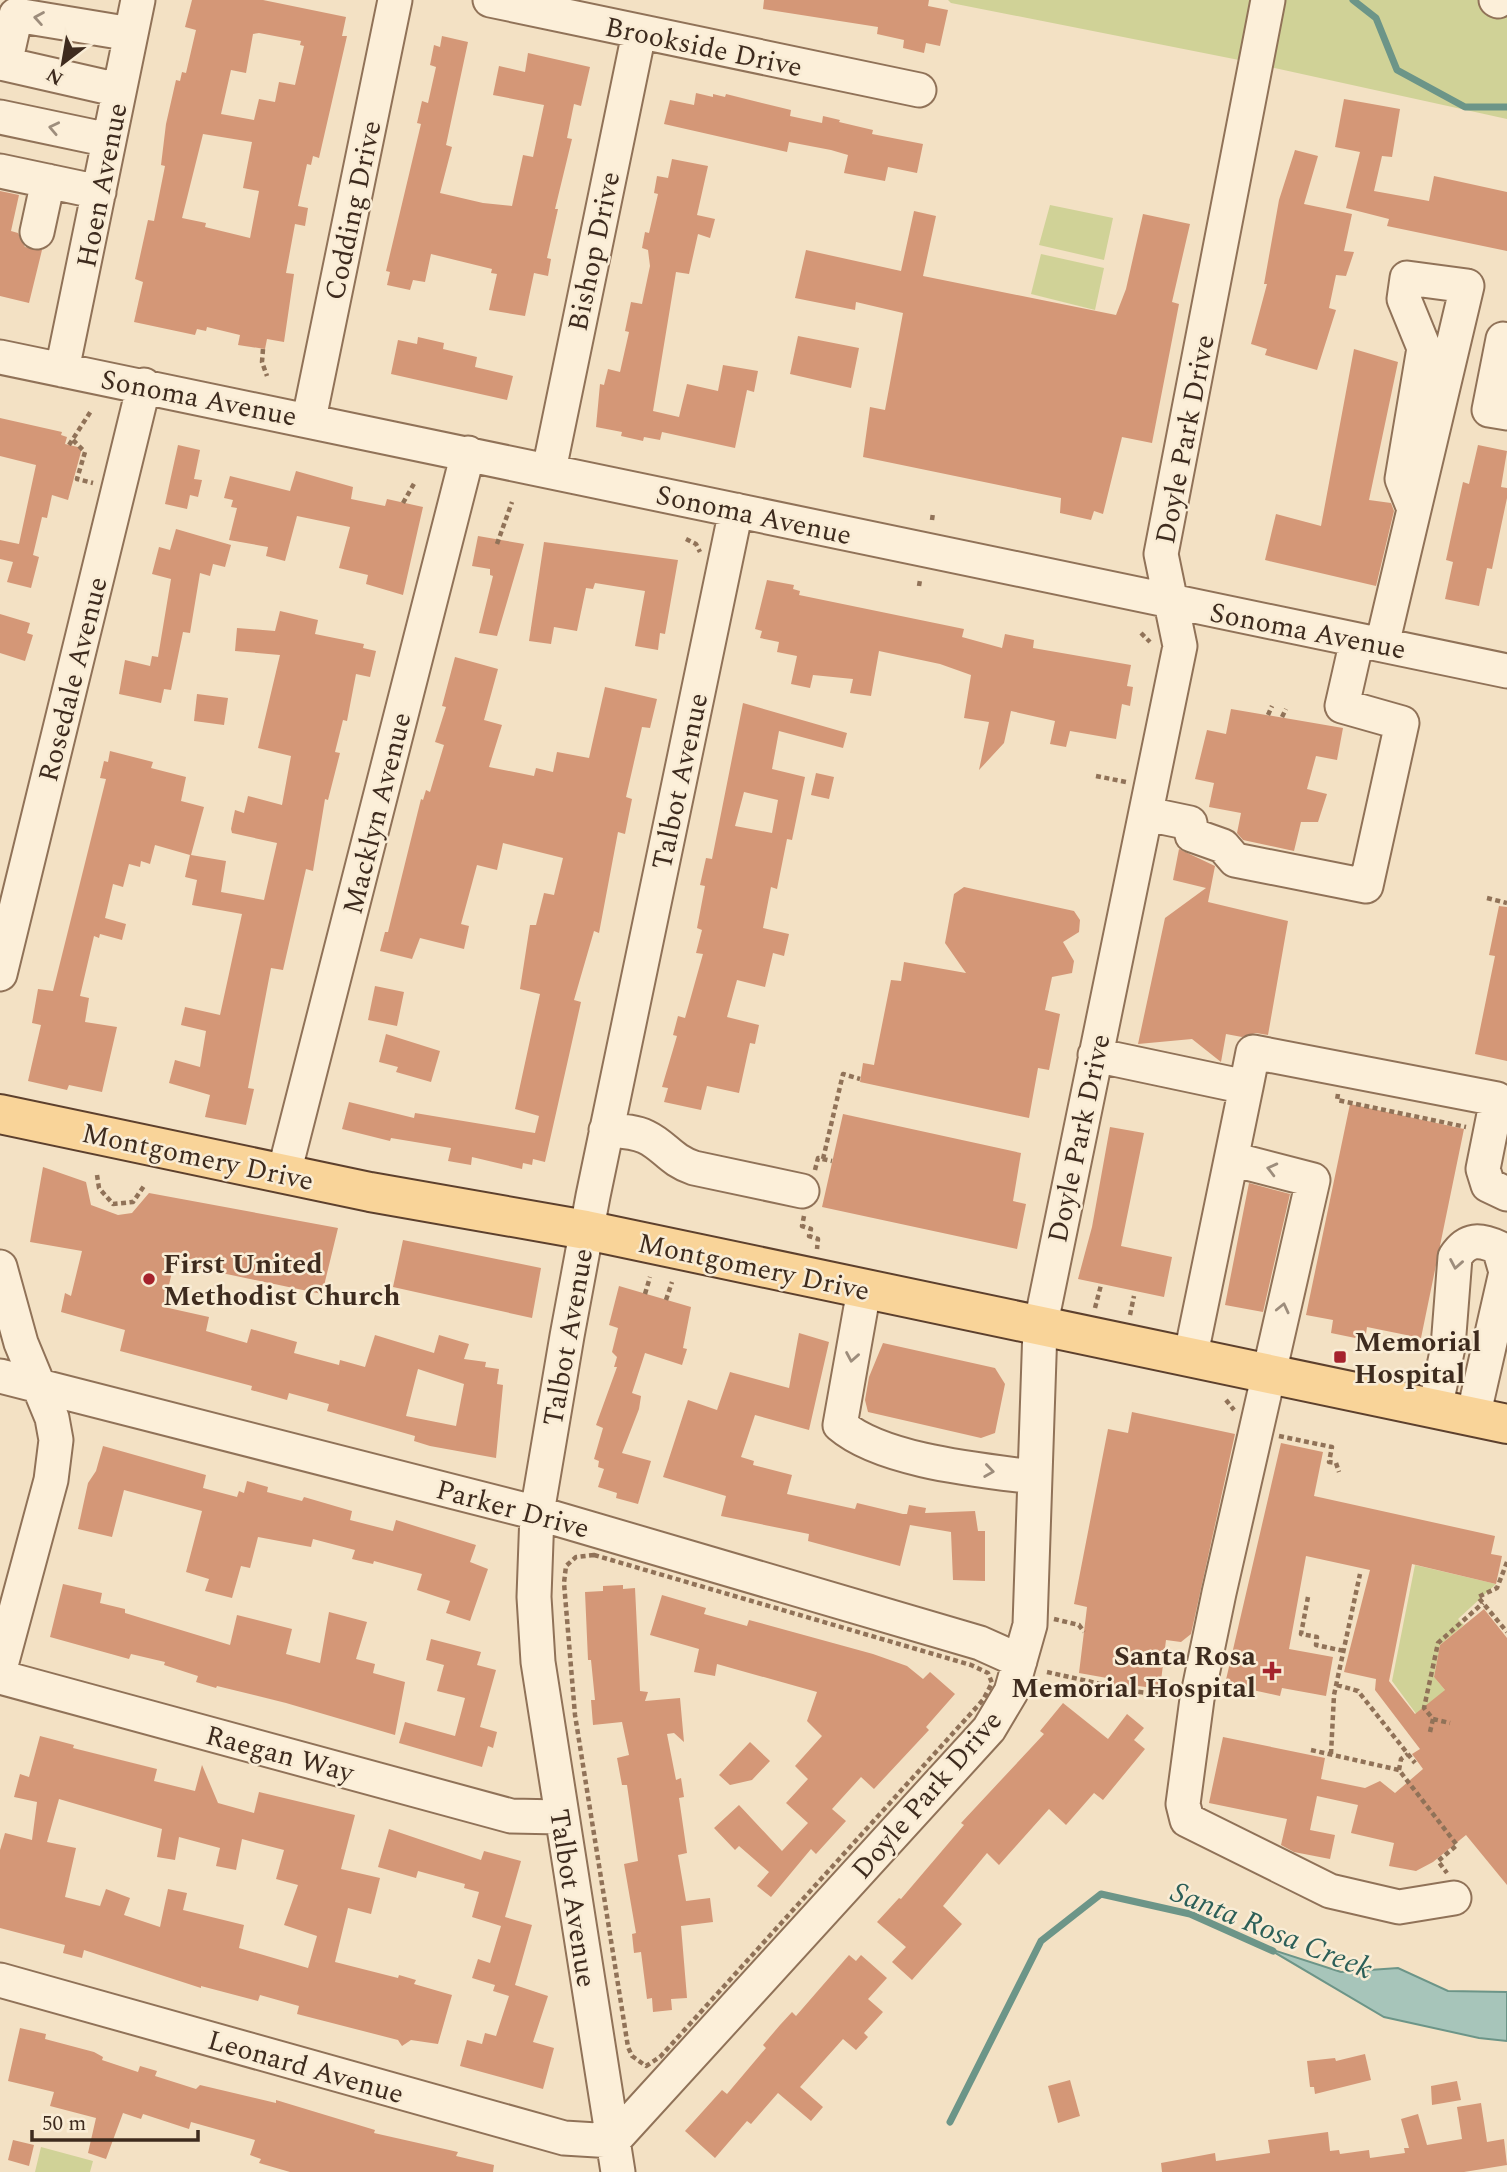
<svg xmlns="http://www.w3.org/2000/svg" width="1507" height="2172" font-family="Spectral,serif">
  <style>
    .green { fill: #d0d297 }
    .water { fill: #a7c5ba; stroke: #6c9588; stroke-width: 2 }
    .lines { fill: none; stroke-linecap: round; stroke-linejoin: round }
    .stream { stroke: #6c9588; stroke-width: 7 }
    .building { fill: #d49777; fill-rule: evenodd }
    .minor-casing { stroke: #907258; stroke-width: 37 }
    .major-casing { stroke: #5d402d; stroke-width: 42 }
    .path { stroke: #907258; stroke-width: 4.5; stroke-dasharray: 5 3.5; stroke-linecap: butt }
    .minor { stroke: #fcefd9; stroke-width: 33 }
    .major { stroke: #f9d499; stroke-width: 38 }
    .oneway { stroke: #9d8d7c }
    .poi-dot { fill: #a5222c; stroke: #f9ecd5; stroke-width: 2.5 }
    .labels { text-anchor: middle; stroke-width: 5; stroke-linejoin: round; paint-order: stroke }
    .street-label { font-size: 28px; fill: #3e2b1e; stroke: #f9ecd5 }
    .poi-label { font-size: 28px; font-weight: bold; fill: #3e2b1e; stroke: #f9ecd5; text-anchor: start }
    .water-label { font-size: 30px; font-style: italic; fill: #2c5f58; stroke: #f9ecd5 }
  </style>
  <rect width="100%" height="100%" fill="#f3e1c4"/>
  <path class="green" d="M948 0H1507V119L1234 59 951 3Z
    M1050 205 1113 218 1104 260 1039 245Z
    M1041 254 1104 268 1095 310 1031 294Z
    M1415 1565 1496 1584 1458 1619 1464 1625 1440 1645 1434 1677 1445 1690 1434 1738 1392 1681Z
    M41 2147 93 2161 90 2172H35Z"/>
  <path class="water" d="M1267 1948 1341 1972 1398 1968 1448 1991 1507 1992V2041L1479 2038 1384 2017Z"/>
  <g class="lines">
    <path class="stream" d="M1353 0 1376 18 1397 70 1465 107H1507
      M950 2122 1041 1941 1101 1894 1190 1914 1273 1951"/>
  </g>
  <path class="building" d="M192 0H263L346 17 342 36H347L319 158 313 156 311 165 307 164 298 206 308 208 305 226 295 224 286 273 294 274 284 342 267 339 265 349 238 345 240 335 207 327 206 331 197 329 195 335 134 322 143 282 135 279 148 220 154 221 165 166 161 165 166 124 176 80 180 81 182 72 186 73 196 30 185 27ZM259 33 301 41 300 45 304 46 295 85 279 82 275 102 259 99 254 120 221 114 231 70 246 73 253 34ZM203 134 252 142 243 188 259 191 250 238 205 227 206 223 182 218Z
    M764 0H929L928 6 948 10 940 46 926 43 924 53 903 48 904 40 877 34 878 27 763 9Z
    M442 36 468 42 446 145 452 147 440 193 483 203 512 206 523 155 533 157 544 105 493 95 499 66 525 72 528 53 590 67 581 106 574 104 567 138 572 139 555 209H558L547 258 551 259 548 276 534 273 525 316 489 310 497 274 491 273 492 269 431 254 425 282 413 280 410 290 387 285 390 272 386 271 421 124 417 123 422 101 428 103 436 67 430 65 434 45 440 47Z
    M696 93 713 97V94L725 97 726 94 754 101 791 110 790 116 822 123 823 116 840 120 839 122 873 130 872 134 923 144 917 173 888 167 885 181 844 173 848 155 831 150 789 142 787 152 664 124 670 100 694 105Z
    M1344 99 1400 109 1392 157 1382 156 1374 191 1429 201 1434 176 1507 192V251L1387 226 1389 219 1346 208 1360 152 1335 147Z
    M1295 150 1318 156 1304 204 1352 214 1344 251 1354 252 1346 276 1336 275 1329 308 1336 310 1317 370 1265 355 1267 349 1251 344 1267 284H1264L1279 200Z
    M672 159 708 166 697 215 715 219 710 238 698 234 689 274 676 272 653 411 679 417 687 384 718 391 723 365 758 371 754 392 747 390 735 448 662 432 660 440 644 437 643 441 621 436 622 432 596 427 600 384 604 385 608 369 620 372 629 332 625 331 631 302 642 304 650 266 648 250 642 248 645 232 649 233 658 194 654 193 657 176 668 178Z
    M0 191 19 195 11 231 18 233 25 247 42 250 29 303 0 296Z
    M914 211 936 216 923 276 1116 315 1126 289 1143 214 1190 224 1172 302 1179 304 1152 443 1122 437 1103 514 1094 511 1091 520 1060 513 1061 498 863 457 870 407 885 410 903 313 856 302 855 310 795 298 806 250 901 271Z
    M798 336 859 348 851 388 790 374Z
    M418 337 444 343 443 349 477 357 475 367 513 376 507 400 391 374 398 340 417 344Z
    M1354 349 1398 362 1369 500 1391 503 1394 511 1376 586 1265 560 1276 514 1321 526Z
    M0 418 62 432 61 435 67 437 65 444 82 448 68 500 52 495 47 518 42 517 33 555 39 557 31 588 7 582 13 562 0 559V540L19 544 36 465 0 456Z
    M178 445 200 450 194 479 202 480 198 497 190 495 187 509 165 504Z
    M1478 445 1507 451 1501 487 1507 488V498L1492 569 1487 568 1479 606 1445 599 1453 562 1446 560 1463 482 1469 484Z
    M296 471 353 487 351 499 385 506 387 499 423 507 403 595 366 584 368 575 339 568 350 527 297 516 285 561 266 556 268 547 229 540 237 508 231 507 233 500 224 498 230 476 290 491Z
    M176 529 231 545 225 567 213 564 210 576 200 573 190 633 183 632 171 690 164 689 161 703 119 694 125 660 150 666 152 656 158 657 171 579 152 574 159 547 170 550Z
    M478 536 524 544 497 636 479 633 493 576 490 575V569L472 566Z
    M544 542 678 560 665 634 660 633 658 650 635 646 645 591 595 583 593 589 586 588 577 631 554 627 551 644 529 641Z
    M767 580 794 585 793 589 800 591 799 595 964 629 962 637 1002 648 1005 634 1034 640 1033 648 1131 665 1127 686 1133 687 1130 706 1122 704 1116 739 1070 731 1066 747 1050 744 1055 721 1011 711 1004 743 979 770 989 722 964 718 971 675 940 664 879 651 871 696 850 693 853 679 813 675 810 688 791 684 797 656 777 652 779 642 760 638 762 631 755 629Z
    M280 611 318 620 315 634 364 644 363 648 376 651 370 677 356 674 347 721 343 720 335 752 340 753 328 800 325 799 313 871 306 869 283 970 271 968 248 1088 254 1089 246 1125 205 1117 210 1095 169 1083 175 1060 200 1067 206 1031 181 1025 185 1007 220 1015 242 914 192 905 197 880 185 877 190 855 155 845 150 864 141 861 140 867 129 864 123 887 113 884 105 918 126 924 122 940 100 934 99 938 94 936 80 996 89 998 85 1022 117 1027 102 1092 69 1085 67 1090 28 1081 41 1025 32 1023 38 989 53 991 106 779 100 778 104 761 108 762 110 751 153 762 151 768 186 777 181 801 204 807 191 855 226 861 221 892 264 900 277 843 232 833 231 829 235 810 244 813 248 796 282 805 291 756 258 748 280 655 235 651 237 628 275 631Z
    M0 614 30 623 27 633 33 635 25 661 0 653Z
    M455 657 498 669 484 720 502 725 489 767 534 776 536 768 553 772 557 752 589 758 605 687 657 699 650 728 642 727 626 797 632 799 625 834 618 832 599 933 594 931 574 1000 581 1002 545 1162 533 1159 532 1165 523 1163 522 1169 472 1157 471 1165 448 1161 451 1148 391 1138 390 1141 342 1129 349 1102 414 1118 415 1113 535 1133 539 1116 515 1109 540 994 520 989 530 925H536L544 893 554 895 563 858 503 843 497 870 477 865 461 924 469 926 464 949 420 938 412 959 380 951 385 932H388L421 799 423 800 426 790 430 792 444 745 435 742 446 707 442 706Z
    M197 694 228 698 224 725 194 721Z
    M743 703 847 733 843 748 779 731 772 769 805 777 792 840 787 839 777 889 771 887 763 928 789 934 784 956 773 953 765 987 737 980 727 1017 759 1025 755 1044 750 1043 739 1093 707 1086 701 1110 664 1102 668 1088 662 1087 677 1036 673 1035 678 1016 685 1018 703 954 696 953 702 930 697 928 705 886 700 885 706 858 712 859ZM744 792 778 800 772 833 735 826Z
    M1231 709 1343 728 1337 760 1316 756 1307 789 1327 794 1318 822H1301L1294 851 1243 840 1237 833 1241 813 1209 807 1214 783 1195 779 1207 730 1226 734Z
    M816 773 834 777 829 799 811 795Z
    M1179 849 1215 866 1208 902 1288 921 1268 1035 1256 1033 1242 1037 1226 1034 1221 1062 1192 1039 1138 1044 1165 918 1206 888 1173 880Z
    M964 887 1074 911 1080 920 1079 932 1063 942 1074 961 1072 973 1052 977 1045 1010 1060 1014 1049 1070 1038 1068 1029 1118 860 1082 863 1063 874 1065 891 980 901 981 904 962 966 973 945 943 954 894Z
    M1499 906 1507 907V1061L1475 1054 1495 956 1489 955Z
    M375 986 404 992 397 1026 368 1020Z
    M386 1034 440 1051 431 1082 396 1072 398 1067 379 1062Z
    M1350 1104 1464 1129 1421 1338 1367 1327 1365 1340 1331 1333 1333 1320 1306 1315Z
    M843 1114 1021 1153 1013 1201 1026 1204 1017 1249 822 1207Z
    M1110 1127 1144 1133 1121 1246 1172 1257 1164 1297 1078 1279 1092 1227Z
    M43 1167 86 1182 91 1205 118 1215 132 1213 149 1193 338 1228 322 1294 174 1263 164 1307 209 1317 206 1331 247 1343 251 1329 297 1342 294 1353 339 1365 340 1360 365 1367 375 1335 434 1353 439 1335 469 1344 464 1359 486 1362 485 1367 499 1369 497 1384 503 1385 496 1458 430 1446 414 1441 415 1436 327 1411 329 1404 289 1393 287 1400 251 1390 252 1386 120 1351 125 1330 61 1312 65 1293 71 1296 82 1251 30 1242ZM418 1369 464 1384 456 1426 406 1416Z
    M1249 1183 1290 1194 1263 1312 1225 1305Z
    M403 1240 541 1268 532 1318 393 1287Z
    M619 1286 691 1307 683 1348 687 1349 682 1365 645 1353 632 1393 641 1396 639 1409 622 1453 651 1461 638 1504 616 1498 617 1493 598 1487 604 1469 598 1467 599 1461 594 1459 603 1428 596 1425 617 1367H614L617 1357 612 1352 618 1328 609 1325Z
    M799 1333 829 1342 809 1430 755 1415 741 1457 754 1461 753 1465 792 1475 787 1494 855 1509 857 1503 903 1514H907L909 1505 926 1508 925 1513 975 1511 978 1531H985V1581L953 1580 951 1532 910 1525 900 1566 808 1541 809 1534 721 1516 726 1496 663 1477 688 1400 717 1410 730 1372 789 1388Z
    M883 1343 995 1368 1005 1384 995 1433 981 1438 868 1412 865 1400 869 1377Z
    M1132 1412 1235 1434 1191 1634 1181 1642 1166 1640 1160 1689 1131 1685 1130 1689 1106 1683 1107 1678 1079 1673 1087 1607 1074 1604 1108 1429 1128 1433Z
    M1281 1443 1323 1452 1314 1496 1495 1536 1491 1554 1502 1556 1496 1584 1412 1564 1389 1681 1415 1714 1445 1690 1434 1677 1440 1645 1484 1609 1507 1638V1885L1466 1835 1433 1862 1416 1871 1389 1866 1394 1843 1351 1833 1358 1805 1317 1796 1310 1830 1335 1835 1330 1859 1294 1852 1281 1845 1287 1819 1209 1803 1223 1737 1325 1758 1321 1779 1365 1788 1380 1781 1395 1793 1423 1769 1412 1754 1420 1749 1375 1690 1376 1679 1344 1672 1370 1570 1306 1556 1289 1649 1333 1657 1326 1696 1282 1688 1280 1696 1225 1684Z
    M103 1446 206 1475 203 1488 237 1497 239 1491 244 1493 247 1481 268 1487 267 1492 302 1501 304 1497 352 1511 350 1520 393 1531 396 1520 476 1545 470 1562 488 1569 470 1621 446 1613 450 1601 417 1590 422 1574 374 1561 373 1564 352 1559 355 1550 313 1539 311 1547 258 1537 250 1568 241 1566 232 1598 205 1591 209 1579 186 1572 202 1511 124 1490 112 1537 78 1529 88 1483 96 1471Z
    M63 1584 102 1593 100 1603 125 1609V1613L230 1645 237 1615 292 1629 286 1654 320 1663 329 1612 367 1622 356 1659 375 1664 373 1673 405 1682 395 1735 286 1703 217 1686 216 1688 196 1682 198 1676 164 1665 165 1662 131 1654 129 1659 50 1637Z
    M623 1585V1589L635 1588 640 1691 648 1692 645 1701 680 1698 684 1742 674 1733 667 1734 676 1780 681 1778 684 1797 679 1798 687 1853 678 1855 686 1901 710 1898 713 1922 681 1926 687 1998 671 1999 672 2010 653 2012 652 1998 647 1999 641 1952 634 1953 632 1934 636 1933 624 1864 638 1861 627 1785H622L617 1758 629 1755 622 1722 593 1725 591 1700H595L591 1660H588L585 1592 603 1591V1586Z
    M662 1595 706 1608 704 1614 747 1626 749 1620 873 1654 907 1666 923 1679 930 1672 955 1694 926 1727 929 1730 874 1789 861 1777 832 1809 846 1821 816 1854 811 1849 771 1897 757 1886 769 1872 739 1846 735 1850 714 1828 739 1805 782 1851 808 1823 786 1803 808 1779 795 1766 822 1736 807 1721 817 1692 717 1664 715 1676 694 1672 699 1649 650 1635Z
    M431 1639 481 1652 477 1665 496 1670 480 1727 497 1732 493 1748 488 1746 482 1767 399 1743 405 1722 455 1736 465 1698 437 1691 444 1665 426 1660Z
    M1063 1703 1108 1739 1127 1714 1144 1728 1134 1740 1145 1749 1103 1800 1094 1793 1066 1825 1049 1809 999 1865 987 1853 943 1906 962 1924 912 1980 892 1962 906 1947 877 1922 899 1898 901 1899 964 1825 961 1823 1044 1734 1040 1731Z
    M40 1736 74 1745 73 1748 157 1769 154 1781 195 1791 202 1765 218 1803 254 1813 259 1792 355 1815 341 1869 380 1878 371 1914 348 1908 335 1962 398 1978 399 1975 416 1980 414 1984 452 1995 438 2044 411 2040 402 2046 398 2040 297 2014 299 2006 260 1995 258 2001 201 1986V1988L84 1950 82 1958 63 1953 65 1945 0 1928V1850L5 1833 32 1840 37 1802 14 1797 20 1774 29 1777ZM59 1799 162 1829 157 1857 175 1860 179 1837 220 1848 216 1866 236 1870 242 1839 284 1850 276 1879 298 1885 284 1925 317 1936 308 1968 239 1948 244 1925 183 1910 187 1893 168 1889 160 1927 124 1915 130 1898 106 1889 100 1906 65 1897 76 1848 47 1842Z
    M750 1742 770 1761 752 1780 730 1785 719 1775Z
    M389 1829 481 1860 484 1851 521 1861 505 1917 532 1925 515 1985 548 1996 533 2042 554 2048 543 2089 460 2066 467 2040 482 2044 485 2033 496 2036 509 1996 493 1991 495 1985 472 1978 478 1959 490 1963 501 1926 472 1917 479 1892 464 1888 465 1884 418 1871 416 1878 378 1867Z
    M849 1955 856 1961 861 1955 887 1978 868 1999 883 2012 864 2033 868 2037 856 2050 843 2039 800 2087 823 2107 811 2121 778 2093 751 2124 747 2121 715 2158 685 2131 722 2090 727 2094 766 2048 763 2045 780 2025 792 2012 796 2016Z
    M20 2028 46 2034 45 2039 94 2052 103 2057 102 2060 138 2072 140 2066 157 2071 155 2076 196 2089 200 2085 276 2103V2100L375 2130 374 2133 458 2152 456 2156 494 2165 493 2172H290L259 2163 261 2159 250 2155 255 2140 191 2122 189 2129 143 2114 141 2119 123 2113 106 2159 88 2153 96 2118 50 2106 54 2092 8 2081Z
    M1365 2054 1371 2080 1315 2094 1314 2087H1310L1307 2061 1335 2058 1336 2061Z
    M1070 2080 1080 2116 1058 2123 1048 2086Z
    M1457 2081 1461 2100 1432 2105 1431 2086Z
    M1481 2103 1487 2142 1504 2139 1507 2165 1464 2172H1162L1161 2163 1215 2153 1216 2161 1270 2153 1268 2140 1328 2132 1330 2151 1339 2150 1340 2154 1369 2150 1370 2158 1405 2153 1404 2148H1409L1401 2119 1418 2114 1427 2145 1462 2139 1457 2107Z
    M13 2140 34 2145 29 2166 8 2160Z"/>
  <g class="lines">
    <g class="minor-casing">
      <path id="minor" d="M490 0 919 90
        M1496 0 1498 1
        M119 90 5 64 16 15 131 34
        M0 117 109 140
        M0 171 99 192
        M37 232 48 181
        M1507 340 1503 339 1489 410 1507 413
        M0 357 1507 671
        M62 370 138 0
        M309 419 395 0
        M549 470 639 33
        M1382 645 1390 611 1467 286 1407 278 1404 299 1424 348 1402 479 1414 509
        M1147 814 1190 823 1192 835 1223 846 1235 860 1366 886 1402 723 1342 706 1357 640
        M0 974 144 385
        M1095 1055 1246 1087 1190 1359
        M1246 1087 1253 1052 1497 1099 1483 1169 1488 1185 1507 1194
        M606 1130C619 1131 634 1131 646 1137 665 1146 670 1160 694 1168L802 1191
        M1232 1159 1313 1180 1219 1593 1197 1699 1183 1804 1187 1820 1330 1891 1399 1907 1454 1898
        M284 1173 468 453
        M0 1267 21 1343 52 1418 56 1440 51 1480 0 1669
        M864 1290 840 1425C882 1461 979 1470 1034 1477
        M0 1376 537 1513 980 1643 1020 1661
        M1435 1409 1448 1347 1455 1257C1467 1238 1480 1239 1499 1248L1506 1272 1473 1417
        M0 1677 511 1816 561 1817
        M0 1980 564 2138 613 2141 989 1729 1011 1692 1030 1625 1040 1328 1180 646 1161 554 1268 0
        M618 2172 538 1662 534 1597 537 1513 567 1336 593 1196 736 510"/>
    </g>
    <g class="major-casing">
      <path id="major" d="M0 1114 370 1192 586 1230 1507 1424"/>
    </g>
    <path class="path" d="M263 349 262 362 267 376
      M73 440 85 452 77 479 93 483
      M69 445 91 411
      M403 503 415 482
      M932 520 933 513
      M686 539 696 544 700 552
      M497 544 512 502
      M919 586 920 580
      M1141 633 1150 642
      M1268 715 1272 706
      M1282 717 1286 709
      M1096 776 1126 782
      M1487 898 1507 903
      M1338 1094 1337 1100 1466 1127
      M823 1159 843 1074 860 1079
      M815 1170 818 1158 832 1161
      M97 1175 99 1188 113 1204 133 1202 144 1186
      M804 1216 802 1226 811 1229 809 1236 818 1239 817 1249
      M645 1294 650 1277
      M666 1300 672 1282
      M1095 1308 1101 1285
      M1130 1315 1134 1296
      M1226 1400 1234 1410
      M1279 1436 1332 1447 1329 1462 1336 1463 1339 1472
      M594 1555 971 1665 988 1673 992 1683 983 1700 660 2057 646 2066 632 2056 628 2047 575 1715 564 1583 566 1566 576 1557Z
      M1507 1562 1497 1588 1478 1597 1507 1632
      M1308 1597 1301 1634 1317 1637 1316 1645 1344 1651
      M1054 1619 1079 1625 1084 1632
      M1047 1672 1132 1691 1170 1696
      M1337 1685 1358 1691 1415 1763
      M1433 1719 1450 1723
      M1430 1732 1433 1719 1424 1708 1438 1643 1483 1603
      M1311 1750 1399 1770 1457 1845 1438 1861 1447 1873
      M1331 1754 1334 1695 1360 1574
      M1399 1770 1401 1759 1408 1754"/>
    <use href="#minor" class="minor"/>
    <use href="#major" class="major"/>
  </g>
  <defs><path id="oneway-chevron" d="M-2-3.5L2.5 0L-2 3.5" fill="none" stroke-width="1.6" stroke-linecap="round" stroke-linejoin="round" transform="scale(1.75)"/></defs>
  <g class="oneway">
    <use href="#oneway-chevron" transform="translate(39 18) rotate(-170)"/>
    <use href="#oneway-chevron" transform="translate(54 128) rotate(-168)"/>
    <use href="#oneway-chevron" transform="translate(1272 1169) rotate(-166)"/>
    <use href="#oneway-chevron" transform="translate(1456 1264) rotate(100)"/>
    <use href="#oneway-chevron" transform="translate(1283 1308) rotate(-77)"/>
    <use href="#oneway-chevron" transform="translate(852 1357) rotate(100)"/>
    <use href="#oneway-chevron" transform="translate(989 1471) rotate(8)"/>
  </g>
  <g class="poi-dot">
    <circle cx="149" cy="1279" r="7"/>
    <rect x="1333" y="1350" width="14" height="14" rx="3.5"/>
    <path d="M1268.5 1660.5h7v7h7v7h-7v7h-7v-7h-7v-7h7z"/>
  </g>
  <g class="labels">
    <g class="street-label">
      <text transform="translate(704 46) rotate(12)" y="10">Brookside Drive</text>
      <text transform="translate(101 185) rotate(-79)" y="10">Hoen Avenue</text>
      <text transform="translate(352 210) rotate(-78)" y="10">Codding Drive</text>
      <text transform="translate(593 251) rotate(-78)" y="10">Bishop Drive</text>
      <text transform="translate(199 397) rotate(11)" y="10">Sonoma Avenue</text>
      <text transform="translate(1184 439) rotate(-79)" y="10">Doyle Park Drive</text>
      <text transform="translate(754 514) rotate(12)" y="10">Sonoma Avenue</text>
      <text transform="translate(1308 630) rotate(11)" y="10">Sonoma Avenue</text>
      <text transform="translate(72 679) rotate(-76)" y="10">Rosedale Avenue</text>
      <text transform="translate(679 781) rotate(-78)" y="10">Talbot Avenue</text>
      <text transform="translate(376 813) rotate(-76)" y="10">Macklyn Avenue</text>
      <text transform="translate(1078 1138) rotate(-78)" y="10">Doyle Park Drive</text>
      <text transform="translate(198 1156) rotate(12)" y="10">Montgomery Drive</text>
      <text transform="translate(754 1266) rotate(12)" y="10">Montgomery Drive</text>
      <text transform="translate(567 1337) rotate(-80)" y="10">Talbot Avenue</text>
      <text transform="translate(513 1508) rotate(15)" y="10">Parker Drive</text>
      <text transform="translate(280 1753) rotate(15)" y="10">Raegan Way</text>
      <text transform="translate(926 1794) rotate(-49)" y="10">Doyle Park Drive</text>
      <text transform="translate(574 1898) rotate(81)" y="10">Talbot Avenue</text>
      <text transform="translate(306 2066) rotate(16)" y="10">Leonard Avenue</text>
    </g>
    <g class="poi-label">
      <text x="163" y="1273">First United<tspan x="163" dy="32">Methodist Church</tspan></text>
      <text x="1354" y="1351">Memorial<tspan x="1354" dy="32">Hospital</tspan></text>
      <text x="1256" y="1665" text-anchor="end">Santa Rosa<tspan x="1256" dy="32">Memorial Hospital</tspan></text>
    </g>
    <g class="water-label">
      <text transform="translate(1272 1930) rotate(22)" y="10">Santa Rosa Creek</text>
    </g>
  </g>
  <g transform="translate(63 63) rotate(211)" stroke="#f9ecd5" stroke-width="5" paint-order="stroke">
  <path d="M0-5L12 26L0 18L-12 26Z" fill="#3e2b1e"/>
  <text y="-10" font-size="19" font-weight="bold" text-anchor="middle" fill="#3e2b1e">N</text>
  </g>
  <path d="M32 2130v10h166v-10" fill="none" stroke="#3e2b1e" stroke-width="3.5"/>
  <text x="42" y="2130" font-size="21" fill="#3e2b1e" stroke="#f9ecd5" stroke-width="5" paint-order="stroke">50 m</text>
</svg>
